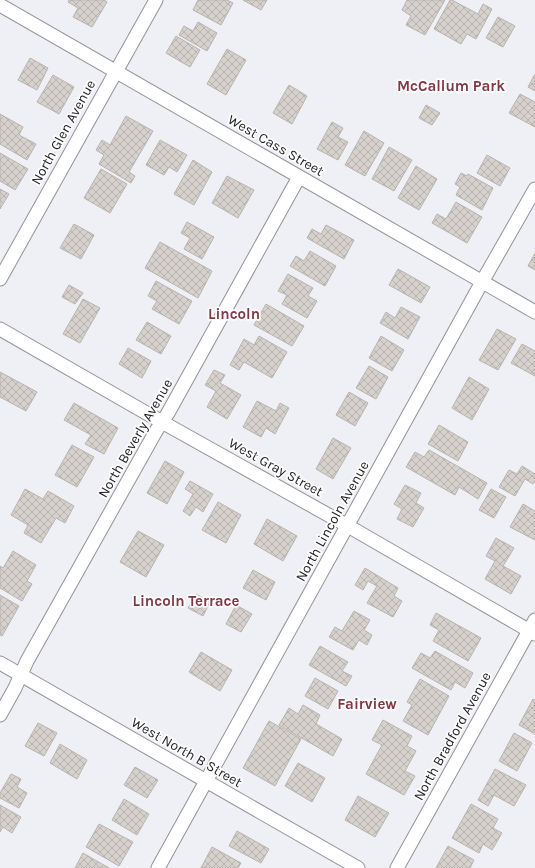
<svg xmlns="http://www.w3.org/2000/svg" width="535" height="868" font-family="Karla,sans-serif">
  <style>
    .building { fill: url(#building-cross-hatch); stroke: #b8b3ae }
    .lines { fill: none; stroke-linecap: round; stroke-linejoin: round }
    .minor-casing { stroke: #939299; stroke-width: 15 }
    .minor { stroke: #fff; stroke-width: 13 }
    .labels { text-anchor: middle; stroke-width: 3.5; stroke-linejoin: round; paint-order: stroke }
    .street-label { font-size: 14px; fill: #1f1f22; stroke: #fdfdfe }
    .neighbourhood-label { font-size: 15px; font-weight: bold; fill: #803844; stroke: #fdfdfe }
  </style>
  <defs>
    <pattern id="building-cross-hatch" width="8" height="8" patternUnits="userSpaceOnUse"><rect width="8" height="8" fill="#d6d1cc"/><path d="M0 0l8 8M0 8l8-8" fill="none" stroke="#b7b3af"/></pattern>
  </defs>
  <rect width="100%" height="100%" fill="#efeff6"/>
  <path class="building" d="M69 0H104L107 2 92 27 73 17 78 8 68 2Z
    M198 0H227L233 3 221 25 193 10Z
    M243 0H267L261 10Z
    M407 0H445L425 35 406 25 411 16 402 10Z
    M450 0H452L478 14 483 4 492 9 476 39 467 34 461 44 434 29Z
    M498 17 515 26 503 47 486 38Z
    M198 22 217 33 207 51 179 35 184 26 193 31Z
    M176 36 200 50 190 67 166 53Z
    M227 49 246 60 226 95 207 84Z
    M30 58 48 68 37 90 18 80Z
    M535 74V91L528 87Z
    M53 75 74 87 59 114 37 102Z
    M289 85 307 96 292 124 273 113Z
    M520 94 535 102V127L509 113Z
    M426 105 440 113 432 125 419 118Z
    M0 114 23 127 19 135 36 144 27 160 0 144Z
    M126 116 153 131 129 172 135 176 131 183 99 164 104 155 96 150 102 140 110 145Z
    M332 122 343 128 338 137 348 142 338 160 317 149Z
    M364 131 384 143 365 176 345 165Z
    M160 140 187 155 177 172 169 167 164 175 146 165Z
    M389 147 412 160 394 191 372 179Z
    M0 153 28 169 15 190 0 181Z
    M487 155 510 168 500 186 477 173Z
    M193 160 212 172 194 205 174 194Z
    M416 166 437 179 419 210 398 198Z
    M101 169 127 184 110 213 84 198Z
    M461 173 467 176 468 174 493 188 482 210 456 195 460 187 455 184Z
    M227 176 254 190 238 218 212 203Z
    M0 189 9 194 0 209Z
    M456 202 482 217 467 243 432 223 437 214 446 219Z
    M187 222 214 237 202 259 184 249 190 238 181 233Z
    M74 224 94 235 81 259 60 248Z
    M326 225 354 240 344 259 307 238 312 229 321 234Z
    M160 242 212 271 198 298 145 268Z
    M310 251 336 266 325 286 290 266 296 256 304 261Z
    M535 253V270L528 266Z
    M398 269 430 287 421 303 389 285Z
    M288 274 313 288 308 296 317 301 307 318 282 304 287 295 278 291Z
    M156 281 192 301 179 324 152 309 157 301 148 296Z
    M69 285 83 293 75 304 62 297Z
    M83 299 100 308 80 343 63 334Z
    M266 304 304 326 292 346 254 325Z
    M401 307 420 317 408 339 380 323 386 312 395 318Z
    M147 322 171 336 161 354 136 340Z
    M497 329 516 339 498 370 479 360Z
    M259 336 287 352 272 378 244 362 239 370 230 365 244 339 254 345Z
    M381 336 404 350 392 371 369 358Z
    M522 344 535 351V376L511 363Z
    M128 348 151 361 142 378 119 364Z
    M369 366 388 377 376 399 356 388Z
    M214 370 225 375 220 383 241 395 227 419 207 407 216 391 205 385Z
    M0 372 37 392 26 411 0 397Z
    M469 377 489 389 472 420 452 408Z
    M349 392 368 403 355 426 336 415Z
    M257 401 276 411 280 403 289 408 275 434 266 428 261 437 243 427Z
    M74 403 118 428 104 454 85 444 91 435 64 420Z
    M439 425 468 442 458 461 428 444Z
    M333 438 351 448 333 479 316 469Z
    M72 445 94 457 77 487 55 475Z
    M429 450 487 483 478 499 459 487 455 495 406 467 415 452 424 457Z
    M165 461 184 472 167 504 147 493Z
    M522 466 535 474V480L533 484 525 479 515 496 499 487 509 470 517 474Z
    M190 481 213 494 203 512 196 507 190 516 183 511 193 494 185 489Z
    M405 485 421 493 416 503 424 508 413 527 397 519 402 509 394 504Z
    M25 489 43 499 48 491 74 506 65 523 56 518 41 543 24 533 28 525 11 515Z
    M491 489 506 497 494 518 479 510Z
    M218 502 241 515 226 543 202 530Z
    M523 504 535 511V540L510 527Z
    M267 519 297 536 283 561 254 544Z
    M138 531 164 545 146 577 120 562Z
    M496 538 514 548 503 566 521 576 511 594 485 579 495 561 486 556Z
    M13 551 36 565 27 581 32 584 22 601 0 588V566L3 568Z
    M365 568 398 588 394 596 402 601 393 617 367 603 377 586 368 581 363 590 355 585Z
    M253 570 275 582 266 600 243 588Z
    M196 594 210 602 203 616 188 608Z
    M0 595 19 606 2 636 0 635Z
    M236 605 252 614 241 632 226 624Z
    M354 611 370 620 364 630 372 635 367 645 359 640 353 650 329 637 335 627 342 631Z
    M436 613 481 638 468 661 433 641 439 630 430 625Z
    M320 646 348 662 342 671 352 676 346 686 309 665Z
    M435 651 473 673 465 688 455 682 451 690 412 668 421 653 430 658Z
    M201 652 232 670 220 691 189 672Z
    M315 678 338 691 328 709 305 696Z
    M420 679 449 696 428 735 403 721 412 705 407 702Z
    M533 699 535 700V734L519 725Z
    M303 705 320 715 316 724 342 739 333 756 279 725 289 708 298 714Z
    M383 720 412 736 407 746 416 751 405 771 415 776 404 795 366 774 382 745 372 740Z
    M269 721 301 739 275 786 243 768Z
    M38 723 57 733 44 756 25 746Z
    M514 733 532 743 517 771 499 761Z
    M60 744 87 760 77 779 50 763Z
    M298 763 325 778 312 802 285 786Z
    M135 767 158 780 147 798 124 785Z
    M495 769 526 785 514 806 494 795 488 806 478 800Z
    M11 774 21 779 17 787 27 793 19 808 0 798V793Z
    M358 796 389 813 375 837 345 820Z
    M124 799 149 814 137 835 112 820Z
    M471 804 498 819 493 828 502 833 492 850 483 844 479 853 452 838Z
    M0 805 21 817 12 833 3 827 0 832Z
    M99 824 133 842 119 866 86 847Z
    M237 831 269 849 261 863 229 846Z
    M448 846 474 860 470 868H436Z
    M212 847 241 863 238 868H201Z
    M83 853 109 868H75Z"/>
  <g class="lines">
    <g class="minor-casing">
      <path id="minor" d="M0 5 535 312
        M0 279 156 0
        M0 329 162 422 348 526 535 634
        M0 663 358 868
        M0 715 15 688 27 661 156 431 168 413 299 177
        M158 868 482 282 535 189
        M397 868 535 620"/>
    </g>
    <use href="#minor" class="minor"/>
  </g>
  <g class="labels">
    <g class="street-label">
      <text transform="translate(63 132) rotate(-61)" y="5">North Glen Avenue</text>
      <text transform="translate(276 145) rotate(30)" y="5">West Cass Street</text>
      <text transform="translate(135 438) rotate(-60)" y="5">North Beverly Avenue</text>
      <text transform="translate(276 467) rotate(29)" y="5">West Gray Street</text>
      <text transform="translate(332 521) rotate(-61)" y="5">North Lincoln Avenue</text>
      <text transform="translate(452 736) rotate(-61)" y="5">North Bradford Avenue</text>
      <text transform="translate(187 752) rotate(30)" y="5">West North B Street</text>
    </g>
    <g class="neighbourhood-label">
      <text x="451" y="91">McCallum Park</text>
      <text x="234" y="319">Lincoln</text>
      <text x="186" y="606">Lincoln Terrace</text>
      <text x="367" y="709">Fairview</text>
    </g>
  </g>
</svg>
